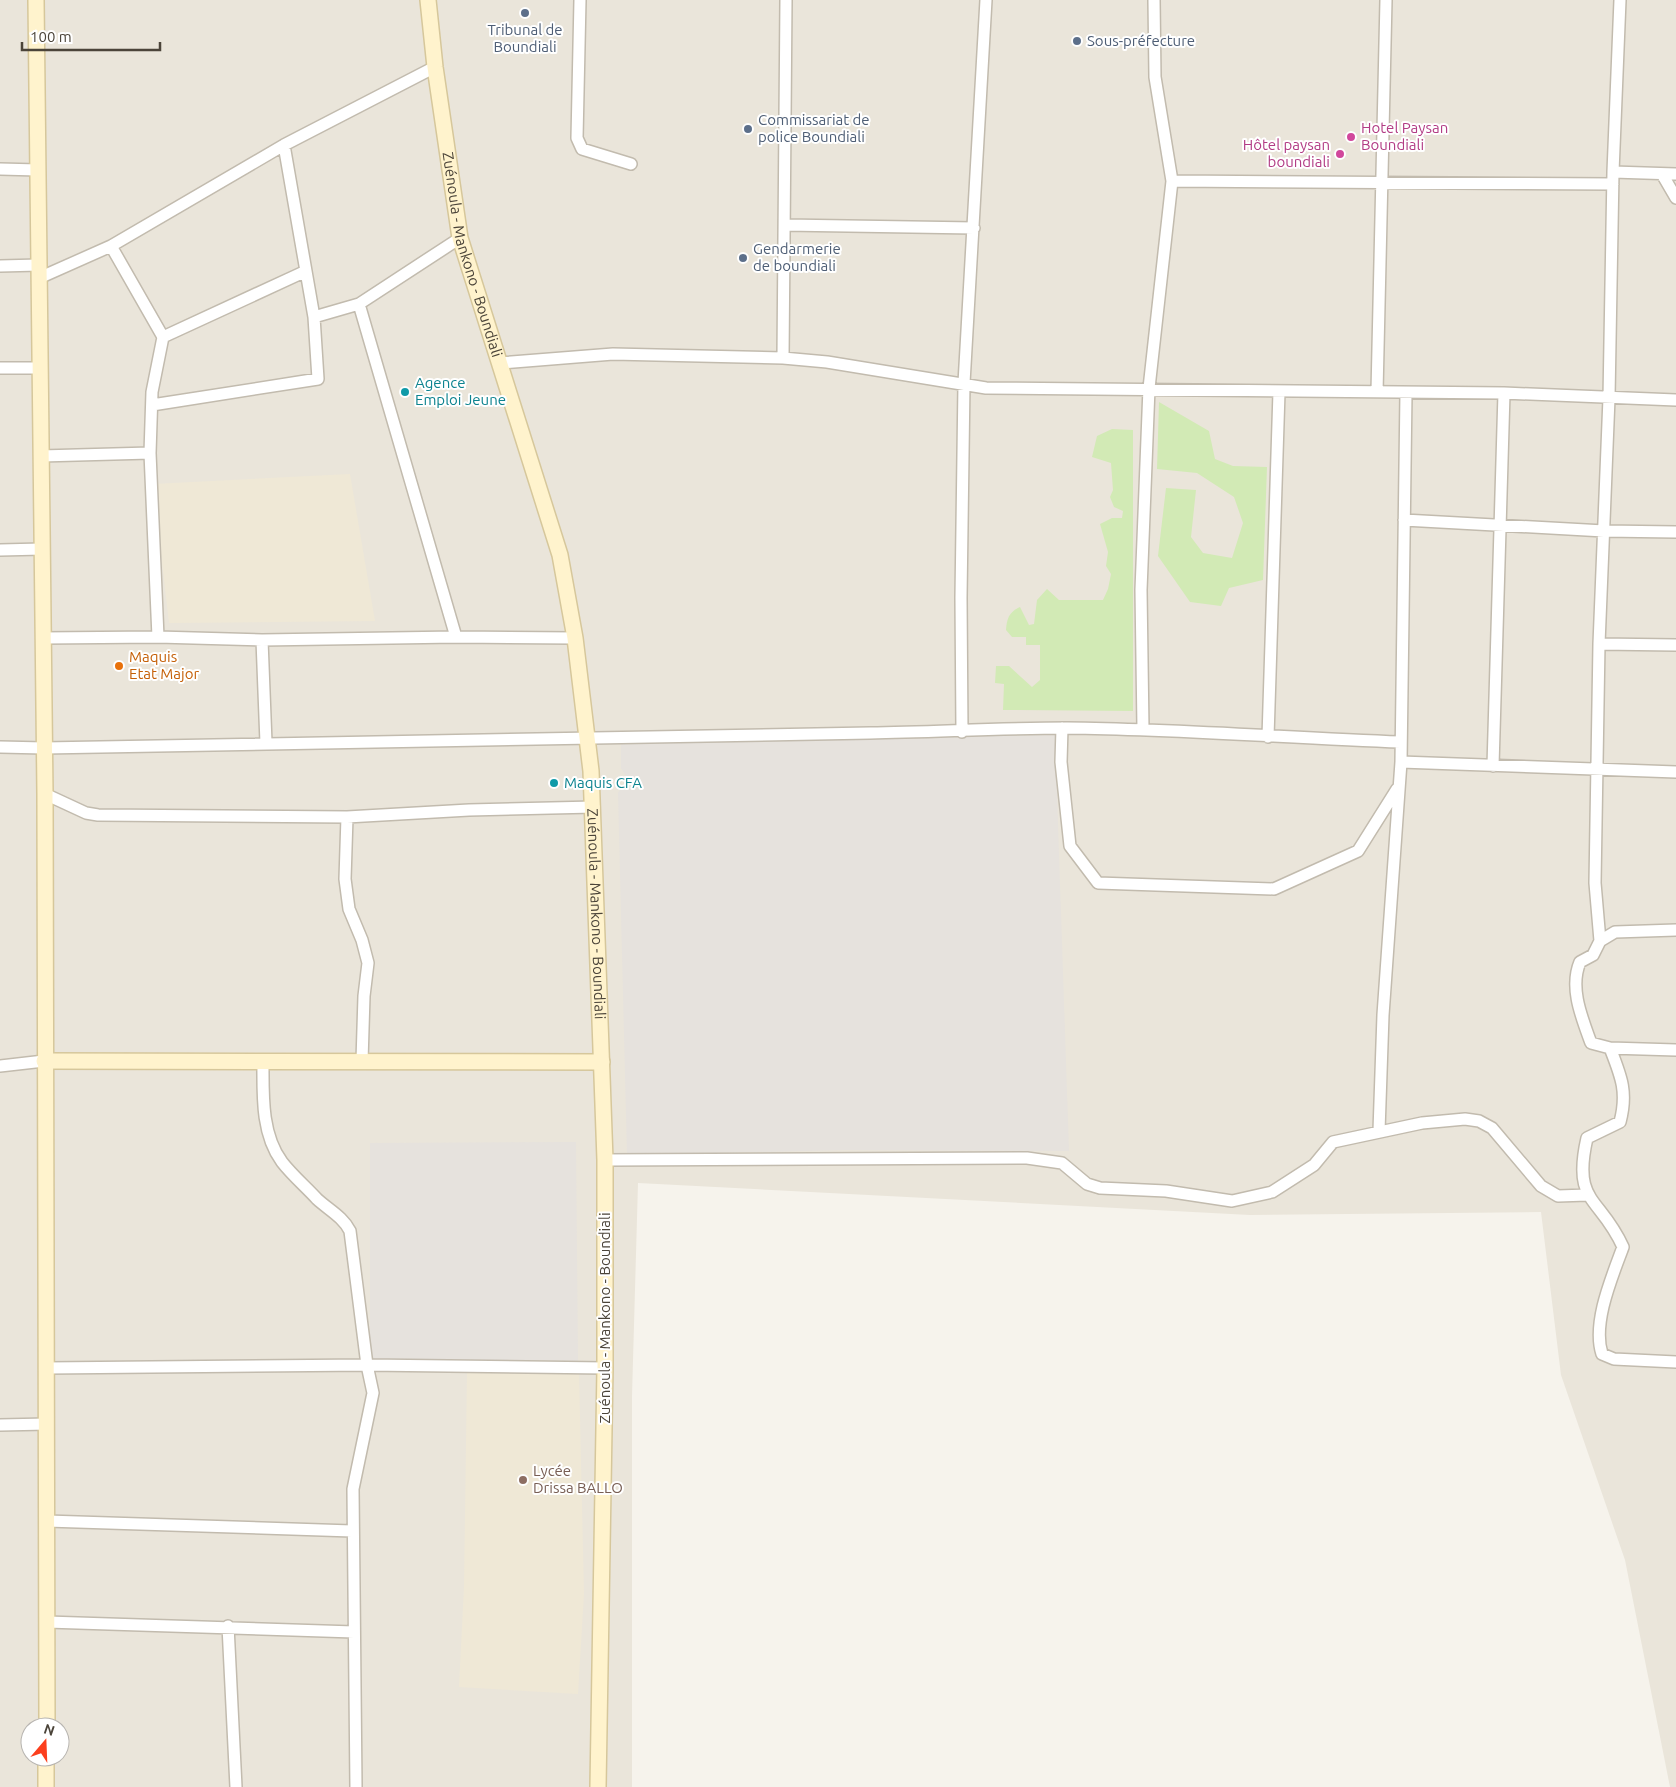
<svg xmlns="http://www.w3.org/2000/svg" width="1676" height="1787" font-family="Ubuntu,sans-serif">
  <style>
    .residential { fill: #eae5da; fill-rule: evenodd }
    .industrial { fill: #e6e2dd }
    .education { fill: #efe8d6 }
    .green { fill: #d2eab5 }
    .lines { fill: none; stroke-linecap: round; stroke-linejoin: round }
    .street-casing { stroke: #c2bbae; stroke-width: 14 }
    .secondary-casing { stroke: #d6c79b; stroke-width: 18 }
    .street { stroke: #fff; stroke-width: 11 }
    .secondary { stroke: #fff3cd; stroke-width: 15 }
    .service-dot { fill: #5c6f8a; stroke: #fff; stroke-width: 2 }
    .hotel-dot { fill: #d1479c; stroke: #fff; stroke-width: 2 }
    .culture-dot { fill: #0f9aa8; stroke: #fff; stroke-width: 2 }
    .food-dot { fill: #e8710a; stroke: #fff; stroke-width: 2 }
    .education-dot { fill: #8d6e63; stroke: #fff; stroke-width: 2 }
    .labels { text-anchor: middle; stroke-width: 4; stroke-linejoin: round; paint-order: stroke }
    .service-label { font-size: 15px; fill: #4e5e75; stroke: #fff; text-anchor: start }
    .hotel-label { font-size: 15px; fill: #b23c85; stroke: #fff; text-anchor: start }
    .street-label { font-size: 15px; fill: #4b4439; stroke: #fff }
    .culture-label { font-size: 15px; fill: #0d838f; stroke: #fff; text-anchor: start }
    .food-label { font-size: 15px; fill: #c56008; stroke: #fff; text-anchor: start }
    .education-label { font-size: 15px; fill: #785e54; stroke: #fff; text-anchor: start }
  </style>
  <rect width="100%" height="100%" fill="#f6f3ec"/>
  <path class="residential" d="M0 0H1676V1787H1670L1625 1560 1561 1375 1541 1212 1250 1215 638 1183 632 1396V1787H0ZM30 1727H60V1757H30Z"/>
  <path class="industrial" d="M1055 735 1069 1151 845 1150 627 1155 618 793 627 778 621 768V741Z
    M576 1142 578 1361 370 1359V1143Z"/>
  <path class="education" d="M350 474 375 621 169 623 153 484Z
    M467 1372 579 1373 584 1594 578 1694 459 1687 464 1587Z"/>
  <path class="green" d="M1159 402 1209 431 1215 459 1233 466 1267 467 1263 580 1229 588 1221 606 1190 602 1158 556 1166 488 1196 490 1191 537 1203 553 1232 558 1243 523 1234 497 1197 473 1157 469Z
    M1112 429 1133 430V711L1003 710 1004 684 995 683 996 666H1009L1032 687 1040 680V645H1026V637H1012L1006 630C1007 618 1009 612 1020 607L1029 625 1034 624 1037 600 1047 589 1059 600H1103L1108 589 1111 574 1106 566 1108 552 1100 524 1112 518H1122L1123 511 1114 507 1110 497 1113 490 1111 463 1092 457 1097 436Z"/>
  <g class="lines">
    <g class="street-casing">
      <path id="street" d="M580 0 577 138 582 149 631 164
        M1620 0 1613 172 1609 398 1599 644 1595 883 1600 941 1593 955 1580 962C1569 988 1582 1018 1591 1043L1610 1048 1676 1050
        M0 169 38 170
        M1613 172 1676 174
        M1662 174 1676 198
        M1172 181 1613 184
        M785 225 974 228
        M111 246 163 337 152 392 150 453 158 637
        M0 266 39 265
        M39 278 111 246 284 145 435 67
        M314 317 359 304
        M163 337 306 271
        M783 358 786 0
        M500 363 613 354 783 358 827 362 986 388 1504 393 1676 400
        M0 368H40
        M1377 392 1386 0
        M152 405 318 379 314 317 284 145
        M41 456 150 453
        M1404 520 1604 531 1676 532
        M0 550 42 549
        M456 637 359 304 460 238
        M43 638 158 637 262 640 456 637 575 638
        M262 640 266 743
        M1599 644 1676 645
        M1062 728 1061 762 1070 846 1098 883 1274 889 1358 851 1397 789
        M1143 729 1141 590 1149 388 1172 181 1155 77 1154 0
        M962 732 961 598 964 383 986 0
        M1268 737 1279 392
        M0 747 44 748C319 742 594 736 870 733 935 732 1002 728 1067 728 1179 729 1290 738 1401 742
        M1401 762 1676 772
        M1493 766 1504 393
        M45 794 86 813 98 815 347 817 469 810 594 807
        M347 817 345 879 349 909 362 940 368 963 364 996 362 1061
        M1600 941 1615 932 1676 930
        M1610 1048C1621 1076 1628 1092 1620 1122L1587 1138C1572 1204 1600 1196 1623 1247 1612 1277 1592 1323 1602 1354L1614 1359 1676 1362
        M263 1061C263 1094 261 1134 282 1162 292 1175 306 1187 317 1199 329 1210 343 1217 350 1231L367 1365 373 1393 353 1489 356 1787
        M0 1066 44 1061
        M1379 1131 1383 1015 1401 762 1406 393
        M605 1160 1027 1158 1062 1163 1087 1184 1100 1188 1166 1191 1232 1201 1272 1192 1314 1165 1333 1142 1422 1123 1465 1119 1479 1121 1492 1128 1541 1186 1558 1196 1587 1195
        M47 1368 367 1365 605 1368
        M0 1425 47 1424
        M47 1521 352 1531
        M47 1622 354 1632
        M228 1626 236 1787"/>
    </g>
    <g class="secondary-casing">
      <g id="secondary">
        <path d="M36 0 45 794 47 1727"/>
        <path id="s1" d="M428 0 435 67 460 238 560 555 575 638 591 771 605 1160V1368L598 1787"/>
        <path d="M44 1061 602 1062"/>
        <path d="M46 1787V1757"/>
      </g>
    </g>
    <use href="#street" class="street"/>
    <use href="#secondary" class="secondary"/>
  </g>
  <g class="service-dot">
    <circle cx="525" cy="13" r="5"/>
    <circle cx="1077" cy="41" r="5"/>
    <circle cx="748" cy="129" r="5"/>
    <circle cx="743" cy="258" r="5"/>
  </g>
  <g class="hotel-dot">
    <circle cx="1351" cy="137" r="5"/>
    <circle cx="1340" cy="154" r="5"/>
  </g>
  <g class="culture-dot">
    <circle cx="405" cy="392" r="5"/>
    <circle cx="554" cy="783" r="5"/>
  </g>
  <circle class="food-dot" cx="119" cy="666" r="5"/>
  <circle class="education-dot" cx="523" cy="1480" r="5"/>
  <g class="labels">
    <g class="service-label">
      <text x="525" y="35" text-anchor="middle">Tribunal de<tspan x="525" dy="17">Boundiali</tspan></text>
      <text x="1087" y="46">Sous-préfecture</text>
      <text x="758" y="125">Commissariat de<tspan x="758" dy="17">police Boundiali</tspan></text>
      <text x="753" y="254">Gendarmerie<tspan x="753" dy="17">de boundiali</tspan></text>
    </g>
    <g class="hotel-label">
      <text x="1361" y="133">Hotel Paysan<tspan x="1361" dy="17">Boundiali</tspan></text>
      <text x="1330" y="150" text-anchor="end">Hôtel paysan<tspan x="1330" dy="17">boundiali</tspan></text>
    </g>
    <g class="street-label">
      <text dy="5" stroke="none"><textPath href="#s1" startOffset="259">Zuénoula - Mankono - Boundiali</textPath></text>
      <text dy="5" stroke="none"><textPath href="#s1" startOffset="934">Zuénoula - Mankono - Boundiali</textPath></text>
      <text transform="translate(605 1318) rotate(-90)" y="5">Zuénoula - Mankono - Boundiali</text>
    </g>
    <g class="culture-label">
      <text x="415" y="388">Agence<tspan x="415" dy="17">Emploi Jeune</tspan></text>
      <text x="564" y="788">Maquis CFA</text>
    </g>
    <g class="food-label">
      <text x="129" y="662">Maquis<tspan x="129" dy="17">Etat Major</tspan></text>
    </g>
    <g class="education-label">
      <text x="533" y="1476">Lycée<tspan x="533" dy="17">Drissa BALLO</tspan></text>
    </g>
  </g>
  <g transform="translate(45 1742) rotate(19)"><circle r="24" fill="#ffffff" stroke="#b7b4b0"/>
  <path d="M0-4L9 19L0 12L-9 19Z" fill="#fc3f1d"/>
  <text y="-8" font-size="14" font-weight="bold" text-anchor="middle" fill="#4b4439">N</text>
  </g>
  <path d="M22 42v8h138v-8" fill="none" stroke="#4b4439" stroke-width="2.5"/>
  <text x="30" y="42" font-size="15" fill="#4b4439" stroke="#ffffff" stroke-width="4" paint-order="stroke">100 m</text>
</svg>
